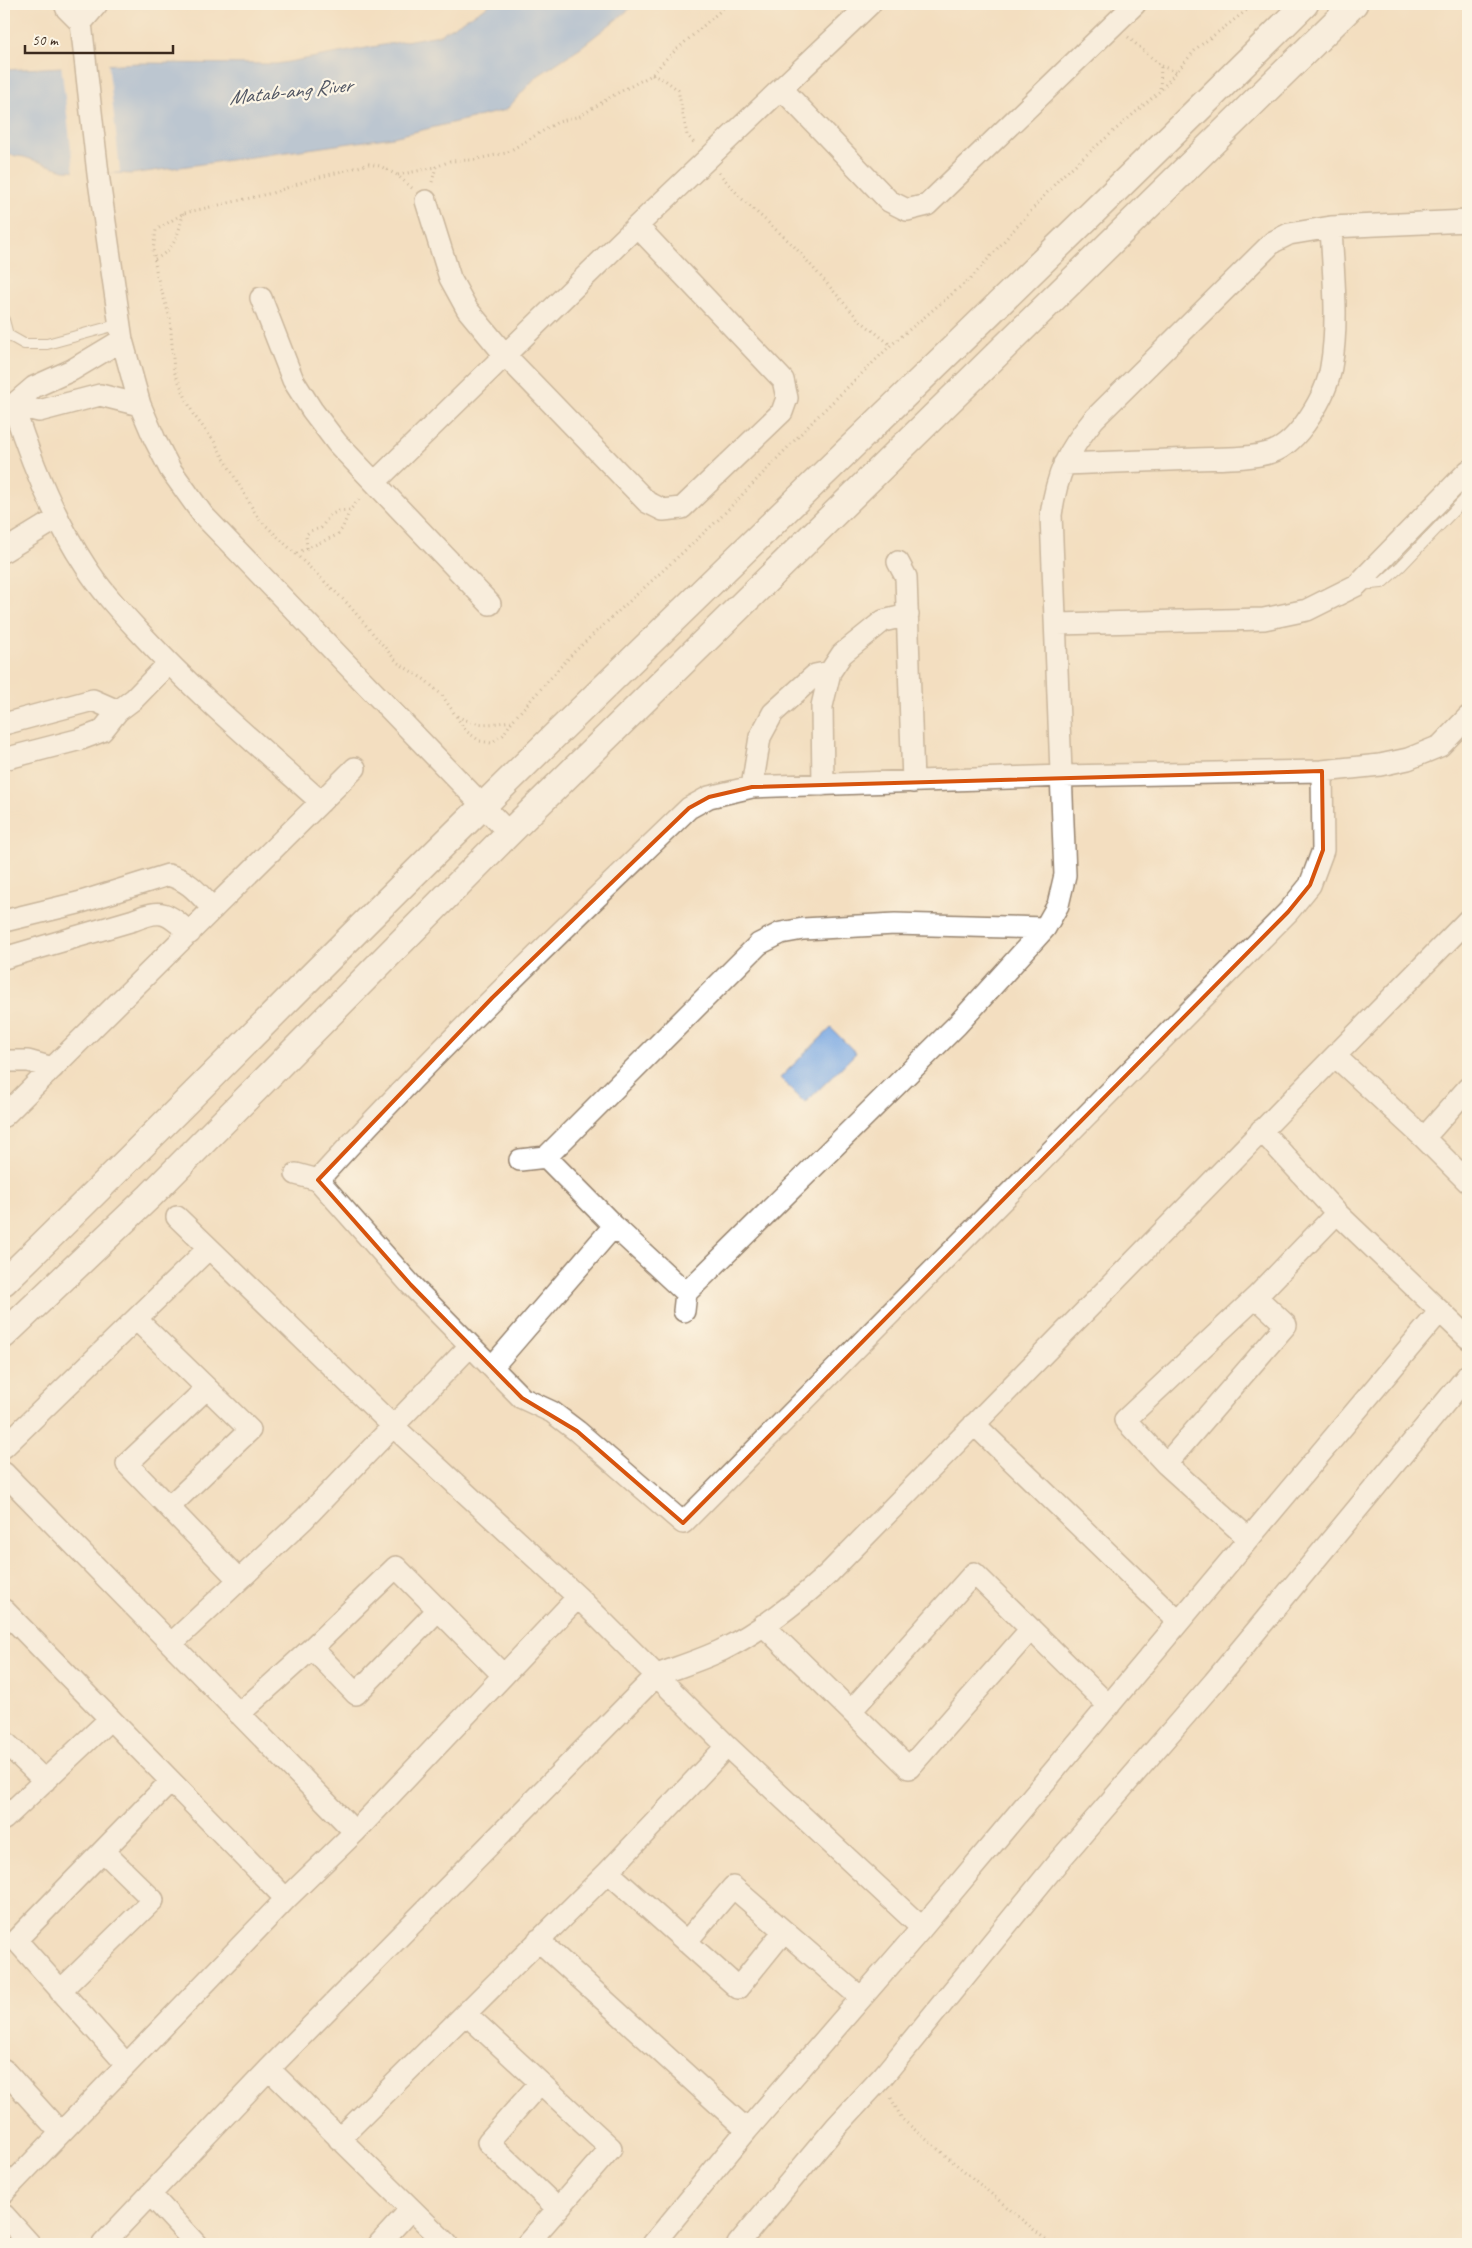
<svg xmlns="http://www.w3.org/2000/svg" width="1472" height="2248" font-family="Caveat,sans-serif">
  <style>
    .water { fill: #7aa9e4; stroke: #5a6a81 }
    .pier { fill: #f3dec0 }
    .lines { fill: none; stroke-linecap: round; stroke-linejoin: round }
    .service-casing { stroke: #97846f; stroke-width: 12 }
    .minor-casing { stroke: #97846f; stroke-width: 24 }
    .tertiary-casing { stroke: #97846f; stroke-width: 29 }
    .path { stroke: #97846f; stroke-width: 3; stroke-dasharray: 1 4; stroke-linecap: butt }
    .service { stroke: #fff; stroke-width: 10 }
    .minor { stroke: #fff; stroke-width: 21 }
    .tertiary { stroke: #fff; stroke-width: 26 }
    .marked { fill: none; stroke: #d7540e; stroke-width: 4; stroke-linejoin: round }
    .labels { text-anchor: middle; stroke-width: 4.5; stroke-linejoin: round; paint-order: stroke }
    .water-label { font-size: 21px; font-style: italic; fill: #515663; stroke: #fcf5e5 }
  </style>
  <rect width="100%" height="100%" fill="#fcf5e5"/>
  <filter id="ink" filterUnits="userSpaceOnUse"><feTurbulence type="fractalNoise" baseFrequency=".02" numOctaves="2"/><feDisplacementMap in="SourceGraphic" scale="10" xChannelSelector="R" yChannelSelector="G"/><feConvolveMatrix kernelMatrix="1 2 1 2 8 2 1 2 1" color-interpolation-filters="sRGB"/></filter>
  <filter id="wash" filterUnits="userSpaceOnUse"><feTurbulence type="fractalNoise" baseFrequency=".0096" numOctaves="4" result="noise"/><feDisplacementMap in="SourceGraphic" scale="20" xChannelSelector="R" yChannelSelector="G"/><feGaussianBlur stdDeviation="1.12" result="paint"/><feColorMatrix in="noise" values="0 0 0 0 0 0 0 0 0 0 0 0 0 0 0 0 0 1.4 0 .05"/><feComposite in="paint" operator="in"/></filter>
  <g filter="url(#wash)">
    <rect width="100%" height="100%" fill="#f3dec0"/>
    <path class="water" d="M491 4H636L581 47 536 77 506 110 393 137 131 174 64 170 24 157 4 154V70L139 63 277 64 439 35Z
      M831 1028 856 1053 805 1103 780 1078Z"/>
    <path class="pier" d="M108 62 120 172 97 174 74 173 61 64Z"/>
  </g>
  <g filter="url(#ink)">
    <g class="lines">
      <g class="service-casing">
        <path id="service" d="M4 320 8 335 24 344H47L120 324
          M1358 585 1382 583 1401 566 1464 500 1468 490"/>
      </g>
      <g class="minor-casing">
        <path id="minor" d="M65 4 67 9 81 23 98 174 122 340 140 405 155 440 170 469 203 515 509 833
          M81 23 97 4
          M782 89 889 201 907 210 927 205 1135 4
          M426 201 450 278 467 309 505 355 647 502 663 510 682 508 782 412 787 398 783 380 637 226
          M261 298 293 380 312 410 337 443 490 604
          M13 405C31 462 53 517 86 567 102 592 124 615 144 637 199 696 261 748 321 802
          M13 405 39 411 100 395 140 405
          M4 408 13 405 34 387 72 370 122 340
          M1064 464C1108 462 1152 461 1196 459 1221 458 1249 459 1272 452 1299 443 1327 394 1331 367 1339 321 1333 273 1331 227
          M375 482 637 226 870 4
          M4 551 58 518
          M898 562 906 577 913 782
          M1057 624 1264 619 1307 610 1357 585 1468 471
          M4 724 93 700 118 711
          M4 759 81 739 102 731 118 711 134 699 169 663
          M823 785 822 706 830 672 842 654 883 621 908 615
          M752 787 760 737 773 713 815 675 830 672
          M4 921 78 903 168 875C189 880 199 894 213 909
          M4 958 134 920C163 908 167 913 190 933
          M1335 1056 1424 1138 1468 1182
          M4 1061H28L53 1068
          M4 1116 355 768
          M1261 1130 1337 1213 1468 1338
          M1424 1138 1468 1088
          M546 1157 614 1226 686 1293
          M520 1160 546 1157 759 944 781 933 803 929 895 924 1045 928
          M296 1174 318 1180 411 1285 522 1398 552 1412 577 1431 683 1523 1288 912 1310 885 1323 850 1322 771
          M318 1180C436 1050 563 930 689 808L709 797 752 787 1063 776 1322 771 1380 765 1408 759 1440 746 1468 717
          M177 1217 393 1426 578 1597 727 1746 922 1928
          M684 1311 686 1293 957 1025 1045 928 1058 905 1065 875 1051 515C1057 473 1067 452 1094 419L1273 242 1289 234 1331 227 1468 221
          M136 1319 250 1430 169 1507
          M493 1366 614 1226
          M207 1388 127 1464 239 1580
          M974 1424 1179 1622
          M4 1447 209 1248
          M1166 1464 1286 1325 1256 1297
          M4 1473 355 1832
          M1248 1538 1166 1464 1125 1420 1256 1297 1337 1213
          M4 1610 286 1899
          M763 1625 909 1768 1031 1629
          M171 1644 304 1519 470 1346
          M312 1648 356 1694 438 1610
          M851 1711 974 1573 1109 1706
          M239 1714 312 1648 396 1567 503 1675
          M4 1741 45 1781
          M4 1819 110 1719
          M608 1872 738 1988 784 1931
          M538 1940 747 2130
          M686 1942 733 1887 861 1998
          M60 1991 153 1900 103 1851
          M466 2014 611 2148 527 2244
          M126 2064 16 1940 171 1781
          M269 2069 447 2244
          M4 2070 60 2132
          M540 2083 488 2142 558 2209
          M339 2139 608 1872 727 1746
          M4 2192 286 1899 355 1832 578 1597
          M150 2194 196 2244
          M4 2215 30 2244
          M103 2244 269 2069 657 1675C678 1667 701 1660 722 1650 761 1631 796 1603 828 1574L1468 920
          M379 2244 411 2209
          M653 2244 747 2130 922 1928 1440 1311
          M738 2244 835 2128 884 2075 1058 1862 1214 1682 1468 1375"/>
      </g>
      <g class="tertiary-casing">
        <path id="tertiary" d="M4 1282C166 1125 323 962 485 804 757 536 1034 273 1305 4
          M4 1335 150 1196 509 833 1354 4"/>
      </g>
      <path class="path" d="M1128 37 1161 66 1160 91
        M1161 66 1178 72
        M652 75 665 80 678 90 687 135 696 145
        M719 173 742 199 794 246 858 319 891 345
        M398 175 436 167
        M432 182 436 167 450 161 472 160 506 153 558 122 580 116 614 95 652 75 666 59 728 4
        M412 188 397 175 380 166 369 164 309 180 272 193 184 213 156 230 153 250 157 276 170 318 174 371 193 414 214 441 258 518 347 603 398 663 425 680 442 695 466 731 480 741 491 743 503 735 512 721 573 653 718 520 817 417 891 345 971 278 1062 176 1160 91 1197 48 1255 4
        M155 259C175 250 179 233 183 213
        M307 548 306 535 310 531 321 528 330 515 339 511 350 510
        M297 553 337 535 342 529 350 510 361 497
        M457 716C476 726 489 725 511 721
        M891 2098 902 2119 1051 2244"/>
      <use href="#service" class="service"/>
      <use href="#minor" class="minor"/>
      <use href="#tertiary" class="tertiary"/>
    </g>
  </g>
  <path d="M0 0H1472V2248H0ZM1322 771 1323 850 1310 885 1288 912 683 1523 577 1431 522 1398 411 1285 318 1180 492 998 689 808 709 797 752 787Z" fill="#f3dec0" fill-opacity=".55" fill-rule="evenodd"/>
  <path class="marked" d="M1322 771 1323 850 1310 885 1288 912 683 1523 577 1431 522 1398 411 1285 318 1180 492 998 689 808 709 797 752 787Z"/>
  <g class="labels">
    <g class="water-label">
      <text transform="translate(290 91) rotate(-6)" y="7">Matab-ang River</text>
    </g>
  </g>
  <rect width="1472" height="2248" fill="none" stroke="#fcf5e5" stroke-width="20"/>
  <path d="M25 45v8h148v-8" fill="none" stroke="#3b2a1e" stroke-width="2.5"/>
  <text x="32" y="45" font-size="15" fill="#3b2a1e" stroke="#fcf5e5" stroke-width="4" paint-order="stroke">50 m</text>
</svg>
